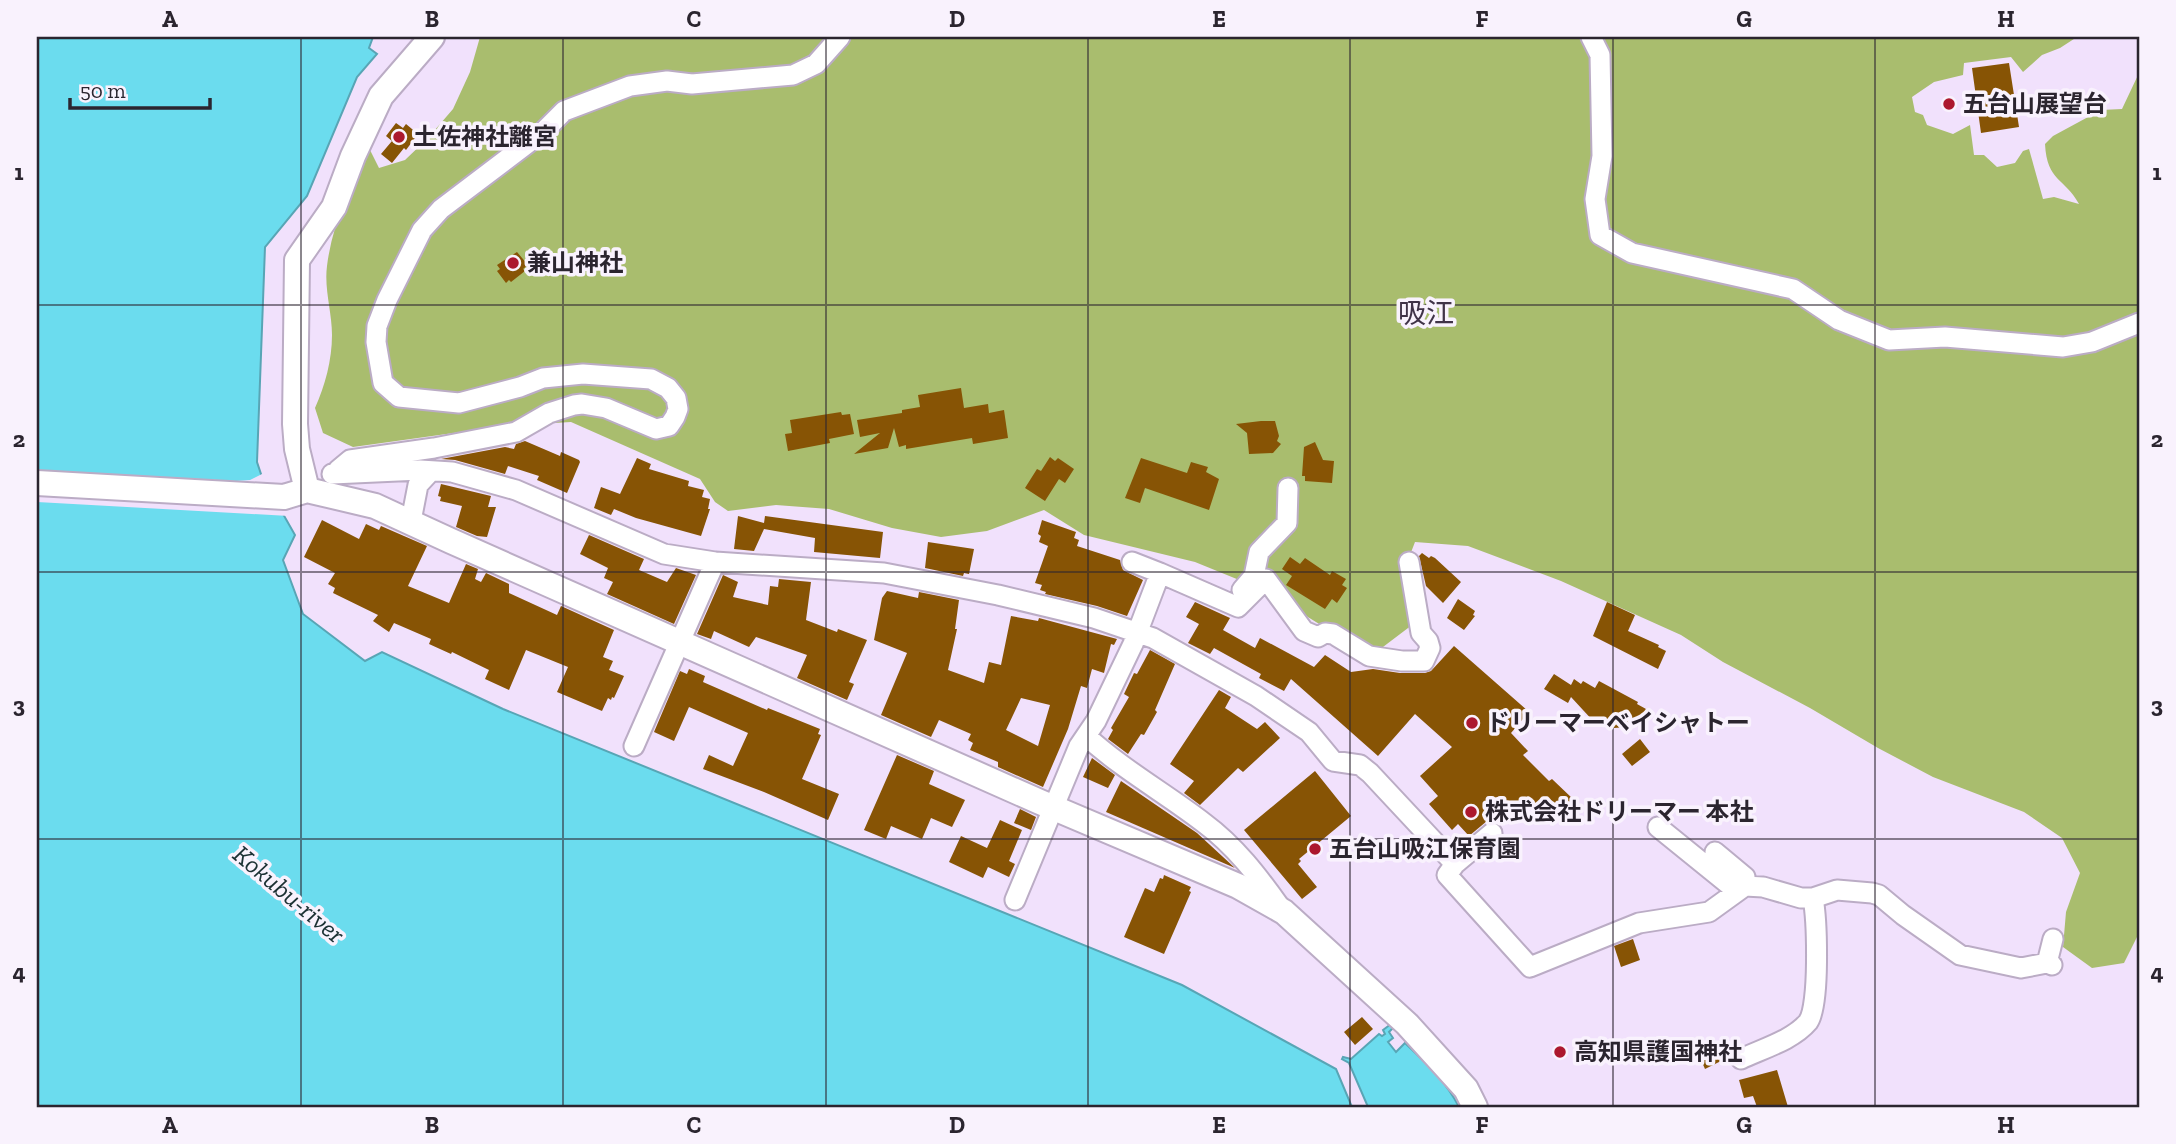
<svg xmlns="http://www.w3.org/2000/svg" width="2176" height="1144" font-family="'Zilla Slab','Noto Sans JP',serif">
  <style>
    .forest { fill: #a9bd6e }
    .water { fill: #6bdcee; stroke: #58a5b5; stroke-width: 2 }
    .pier { fill: #f1e1fc }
    .building { fill: #875405; fill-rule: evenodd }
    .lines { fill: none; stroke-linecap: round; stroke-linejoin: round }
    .minor-casing { stroke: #bbacc5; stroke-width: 23 }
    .tertiary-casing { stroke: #bbacc5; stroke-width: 28 }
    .minor { stroke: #fff; stroke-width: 19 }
    .tertiary { stroke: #fff; stroke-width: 24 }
    .grid { fill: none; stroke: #2b252f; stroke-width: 2; stroke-opacity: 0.55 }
    .poi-dot { fill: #ac182e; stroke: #f9f2fd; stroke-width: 2.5 }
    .labels { text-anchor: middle; stroke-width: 7; stroke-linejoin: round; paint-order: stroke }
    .poi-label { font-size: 24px; font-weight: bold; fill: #2b252f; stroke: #f9f2fd; text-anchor: start }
    .water-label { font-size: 26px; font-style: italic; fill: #1c3134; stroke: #f9f2fd }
    .quarter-label { font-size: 28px; fill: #403348; stroke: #f9f2fd }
    .neatline { fill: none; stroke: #2b252f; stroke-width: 2.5 }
    .grid-label { font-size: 23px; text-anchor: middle; font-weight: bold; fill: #2b252f }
  </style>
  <rect width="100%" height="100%" fill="#f1e1fc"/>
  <path class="forest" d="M480 37H2077L2060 48 2042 55 2023 72 2011 57 1964 63 1963 75 1934 82 1912 97 1915 112 1923 115 1927 125 1953 134 1970 125 1974 155H1984L1997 167 2015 163 2023 151 2029 149 2043 199 2054 197 2079 204C2065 178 2047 182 2045 144L2053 136 2101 110 2122 109 2139 73V933L2124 963 2092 968 2063 947 2066 912 2080 873 2062 838 2024 812 1933 777 1878 748 1810 708 1723 662 1681 635 1561 581 1468 546 1415 542 1403 573 1412 625 1379 650 1363 651 1290 606 1249 584 1195 562 1084 535 1044 510 987 531 941 537 892 528 829 509 776 505 728 511 715 502 700 479 571 422 504 426 353 447 323 433 315 408C325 386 332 360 332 335 332 312 324 289 327 266 332 224 352 183 367 144L379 168 405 160 428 138 453 109 470 72Z"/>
  <path class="water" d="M37 37H373L369 48 377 54 357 77 307 196 265 247 257 462 262 477 295 535 283 560 303 614 365 661 382 652 503 709 1182 985 1336 1069 1352 1107H37Z
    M1391 1024 1394 1027 1389 1032 1393 1038 1388 1042 1396 1052 1405 1043C1426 1063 1446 1081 1459 1107H1368L1349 1063 1342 1059 1343 1057 1351 1059 1379 1034 1382 1036 1385 1034 1383 1030Z"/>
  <path class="pier" d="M37 470 236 481 250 480 264 473 289 516 37 502Z"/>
  <path class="building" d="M2009 63 2019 127 1981 133 1972 68Z
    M396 123 403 128 406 124 418 134 406 150 404 148 392 163 381 154 392 141 386 136Z
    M517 252 528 265 523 269 525 271 511 282 509 280 506 283 497 271 500 269 497 265Z
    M961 388 964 408 988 404 989 413 1004 410 1008 438 973 444 972 438 906 449V445L899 447 894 428 888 448 854 454 880 433 860 437 857 420 902 413V410L920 407 918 395Z
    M841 412 842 415 850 414 854 434 829 439 830 443 788 451 785 434 792 433 790 420Z
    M1261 421H1275L1279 436 1277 441 1281 444 1273 453 1249 454 1247 433 1236 424Z
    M525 441 560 456 561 452 579 460 580 462 567 493 537 480 539 476 508 466 505 474 455 460 441 459 505 447 514 449 516 444Z
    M1315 442 1323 460 1334 461 1332 483 1305 481V476H1302L1304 447Z
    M1050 457 1055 461 1058 458 1074 469 1065 483 1059 479 1045 501 1025 488 1037 469 1041 471Z
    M637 458 651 464 649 469 689 481 688 486 704 490 702 497 710 499 708 509H710L701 536 636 518 614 509 611 515 594 508 601 487 620 494Z
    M1141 458 1187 473 1191 462 1208 467 1206 472 1219 479 1209 510 1145 488 1140 503 1125 498Z
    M441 484 491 496 488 507H496L487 537 477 536 456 527 462 506 440 501 441 497 438 496Z
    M738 516 764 523 765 516 883 532 880 558 814 552 815 538 764 529 754 551 734 549Z
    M322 520 359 539 366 524 379 530 381 526 427 546 408 586 449 603 466 564 478 569 475 579 481 582 486 573 509 584V593L557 615 561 606 614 630 603 657 613 661 609 670 624 676 614 698 612 697 611 700 608 698 602 711 557 692 568 667 526 650 509 690 485 679 489 670 452 652 451 654 429 644 431 639 394 623 389 632 373 621 378 615 333 593 335 588 328 584 335 573 304 557Z
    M1042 520 1076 532 1074 538 1079 540 1077 546 1120 560 1123 570 1143 580 1127 616 1097 606 1045 594 1046 592 1040 590 1042 585 1035 583 1048 546 1039 542 1041 536 1038 534Z
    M589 535 644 559 639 570 667 582 676 568 696 575 674 624 607 594 613 582 604 578 608 568 580 554Z
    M928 542 974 549 969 574 964 573 963 576 925 568Z
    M1422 553 1429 558 1431 556 1435 558 1461 582 1443 603 1426 586 1419 556Z
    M1290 557 1300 564 1305 558 1330 575 1332 571 1346 579 1342 585 1347 588 1337 603 1332 599 1325 609 1286 585 1292 576 1282 569Z
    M723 575 738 582 733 597 768 605 770 586 778 587 779 579 811 582 806 620 837 632 838 629 867 640 849 682 854 684 847 700 797 678 807 655 756 637 749 647 714 631 711 639 697 634Z
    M887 591 918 598 919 592 959 600 955 629H957L948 670 984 683 989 662 1001 665 1011 616 1038 621 1039 618 1117 639 1114 645 1111 644 1104 673 1092 669 1087 688 1081 686 1068 729 1043 787 998 767V762L970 750 973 743 968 740 971 734 939 720 931 737 881 715 907 653 874 640 882 598ZM1021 698 1050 705 1038 746 1006 730Z
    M1458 599 1475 611 1473 615 1475 616 1464 630 1447 618Z
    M1195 602 1230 618 1223 630 1255 648 1260 638 1314 667 1325 655 1351 672 1373 669 1400 673H1425L1431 671 1454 646 1529 712 1511 733 1528 751 1523 755 1549 781 1552 779 1573 799 1550 823 1527 805 1516 816 1505 806 1469 836 1458 824 1452 830 1429 804 1438 796 1420 776 1452 747 1415 714 1378 756 1291 679 1284 691 1259 678 1261 674 1214 648 1210 654 1188 643 1199 624 1186 617Z
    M1607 602 1635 615 1628 631 1659 645 1658 647 1666 651 1658 669 1593 636Z
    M1150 650 1175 664 1155 710 1157 712 1144 735 1141 734 1128 754 1108 739 1113 730 1111 728 1129 697 1124 694 1134 673 1137 674Z
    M689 669 705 676 703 682 767 710 768 708 820 729 818 734 821 735 802 779 839 794 828 820 764 792 703 769 709 755 733 766 748 733 689 707 674 741 654 732 680 671 687 674Z
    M1554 674 1571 685 1574 679 1581 684 1583 681 1595 688 1599 681 1638 702 1637 704 1646 709 1643 714 1647 715 1641 726 1614 728 1598 720 1595 723 1571 697 1568 703 1544 689Z
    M1219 690 1231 697 1225 708 1257 729 1265 722 1280 738 1243 772 1238 768 1200 805 1184 793 1194 781 1170 764Z
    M1640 739 1650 752 1632 766 1622 754Z
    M897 755 934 771 929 784 965 800 952 827 931 818 922 839 891 826 886 839 864 830Z
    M1092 758 1115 775 1108 788 1083 777Z
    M1315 771 1351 816 1299 859 1301 861 1298 864 1317 887 1302 899 1244 830Z
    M1121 781 1197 833 1235 868 1106 812Z
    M1020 809 1036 817 1031 830 1014 823Z
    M1000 820 1022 830 1009 861 1015 864 1009 877 988 867 983 878 949 862 961 836 987 848Z
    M1164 875 1191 887 1189 891 1191 892 1164 954 1124 937 1145 888 1154 892 1160 878 1163 879Z
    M1633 939 1640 960 1621 967 1614 946Z
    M1362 1017 1373 1029 1355 1045 1344 1032Z
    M1724 1039 1730 1053 1729 1057 1705 1069 1697 1051Z
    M1777 1070 1788 1107H1757L1753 1096 1744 1098 1739 1080Z"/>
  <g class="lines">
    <g class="minor-casing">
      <path id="minor" d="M1591 37 1600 55 1602 156 1595 199 1600 235 1632 253 1793 289 1839 320 1889 340 1945 337 2063 347 2092 342 2139 323
        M338 470 350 460 434 448 516 432 549 413 574 405 582 404 606 408 656 429 669 426 675 417 678 409 676 398 668 388 651 379 583 374 543 378 520 387 459 403 399 397 383 383 376 342 377 326 387 300 422 230 441 209 544 131 564 111 630 86 667 81 692 84 793 75 816 64 840 37
        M332 474 420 470 452 472 516 490 664 554 715 562 884 573 998 595 1094 618 1153 638 1256 696 1309 732 1333 761 1360 765 1370 773 1455 864 1447 875 1530 967 1639 923 1709 912 1745 886 1763 887 1801 898H1813L1837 890 1872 893 1879 895 1903 915 1960 955 2021 968 2047 963 2052 965
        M411 521 418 485 431 471
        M1160 573 1238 607 1266 579 1304 631 1318 637 1325 633 1333 634 1369 656 1402 661H1424L1430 648 1428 641 1421 633 1409 562
        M1242 590 1254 576 1259 552 1287 523 1288 488
        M1086 736C1122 769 1165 793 1204 823 1235 846 1258 876 1280 907
        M634 746 715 562
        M1658 827 1737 891
        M1715 852 1745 877V886
        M1455 864 1492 833
        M1015 900 1079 746 1096 721 1133 644 1160 573 1132 562
        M2047 963 2053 939
        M1741 1059C1762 1049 1793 1040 1808 1022 1820 1006 1817 920 1813 898"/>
    </g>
    <g class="tertiary-casing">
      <path id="tertiary" d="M37 483 284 497 307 490 375 506 451 541 1040 802 1238 886 1284 912 1407 1024 1466 1089 1475 1107
        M307 490 297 449 295 424 297 260 334 207 353 156 381 96 432 37"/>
    </g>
    <use href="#minor" class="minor"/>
    <use href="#tertiary" class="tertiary"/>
  </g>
  <path class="grid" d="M301 37V1107M563 37V1107M826 37V1107M1088 37V1107M1350 37V1107M1613 37V1107M1875 37V1107M37 305H2139M37 572H2139M37 839H2139"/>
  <g class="poi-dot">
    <circle cx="1949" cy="104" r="7"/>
    <circle cx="399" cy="137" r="7"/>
    <circle cx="513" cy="263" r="7"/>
    <circle cx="1472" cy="723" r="7"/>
    <circle cx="1471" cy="812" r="7"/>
    <circle cx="1315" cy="849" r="7"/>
    <circle cx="1560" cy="1052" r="7"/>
  </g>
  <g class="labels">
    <g class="poi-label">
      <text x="1963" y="112">五台山展望台</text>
      <text x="413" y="145">土佐神社離宮</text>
      <text x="527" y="271">兼山神社</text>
      <text x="1486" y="731">ドリーマーベイシャトー</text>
      <text x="1485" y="820">株式会社ドリーマー 本社</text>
      <text x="1329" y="857">五台山吸江保育園</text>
      <text x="1574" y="1060">高知県護国神社</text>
    </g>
    <g class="water-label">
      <text transform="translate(289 894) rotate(40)" y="9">Kokubu-river</text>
    </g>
    <g class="quarter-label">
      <text x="1426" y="323">吸江</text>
    </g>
  </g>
  <rect width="2176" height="1144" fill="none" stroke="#f9f2fd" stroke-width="77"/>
  <path d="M70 98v10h140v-10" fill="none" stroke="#2b252f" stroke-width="3.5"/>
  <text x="80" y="98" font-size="21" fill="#2b252f" stroke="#f9f2fd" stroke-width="5" paint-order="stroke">50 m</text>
  <rect x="38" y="38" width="2100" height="1068" class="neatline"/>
  <g class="grid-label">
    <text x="170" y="27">A</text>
    <text x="432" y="27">B</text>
    <text x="694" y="27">C</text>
    <text x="957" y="27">D</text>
    <text x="1219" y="27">E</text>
    <text x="1482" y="27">F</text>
    <text x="1744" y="27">G</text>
    <text x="2006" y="27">H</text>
    <text x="19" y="180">1</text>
    <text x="2157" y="180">1</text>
    <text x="19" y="447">2</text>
    <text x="2157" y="447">2</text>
    <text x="19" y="713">3</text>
    <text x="2157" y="713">3</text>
    <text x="19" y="980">4</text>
    <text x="2157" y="980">4</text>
    <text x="170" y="1133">A</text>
    <text x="432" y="1133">B</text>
    <text x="694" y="1133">C</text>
    <text x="957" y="1133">D</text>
    <text x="1219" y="1133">E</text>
    <text x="1482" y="1133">F</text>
    <text x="1744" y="1133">G</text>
    <text x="2006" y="1133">H</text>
  </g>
</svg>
